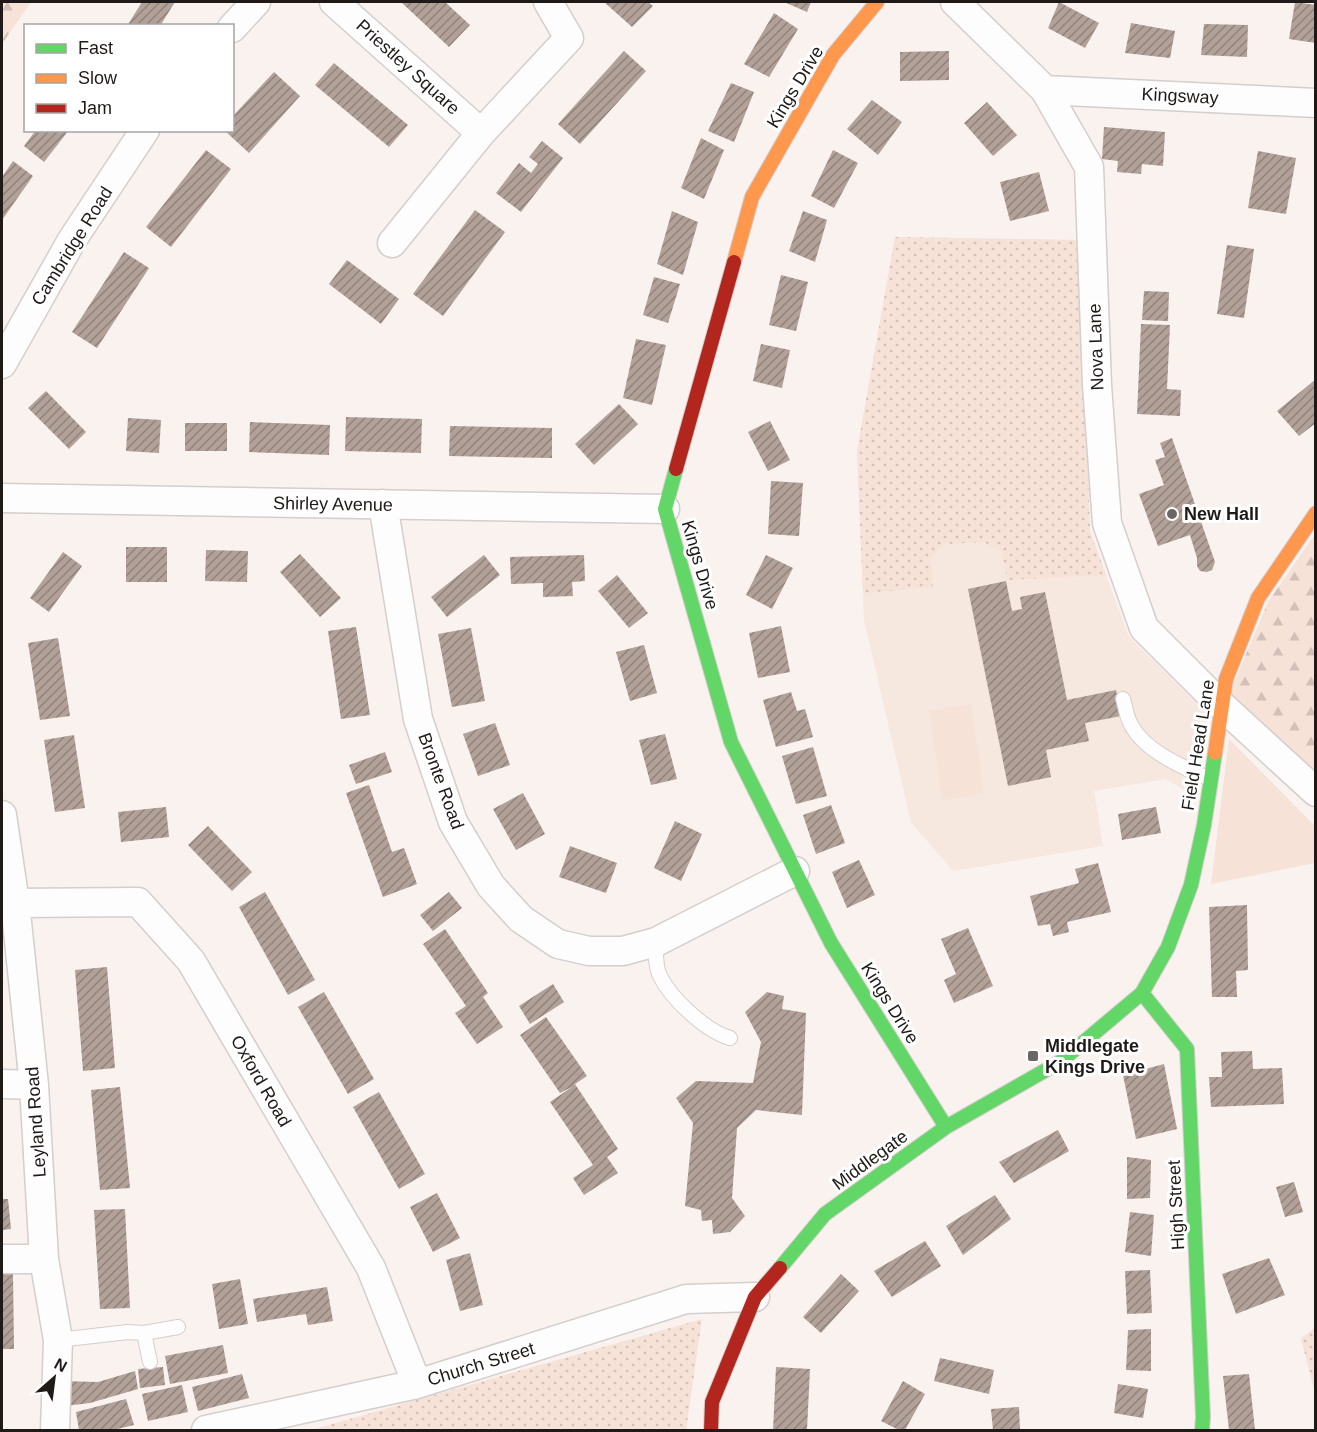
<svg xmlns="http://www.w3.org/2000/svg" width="1317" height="1432" font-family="Arial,sans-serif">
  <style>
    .built { fill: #f6e7df }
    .green { fill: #f7e2d8 }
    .forest { fill: url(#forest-firs) }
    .park { fill: url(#park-dots) }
    .building { fill: url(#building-hatch) }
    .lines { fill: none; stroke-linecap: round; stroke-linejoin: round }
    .lane-casing { stroke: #d4cecc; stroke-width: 16 }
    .street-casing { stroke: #d4cecc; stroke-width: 31 }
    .fast-casing { stroke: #d4cecc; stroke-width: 16 }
    .slow-casing { stroke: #d4cecc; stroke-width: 16 }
    .jam-casing { stroke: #d4cecc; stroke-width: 16 }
    .lane { stroke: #fefdfd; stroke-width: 14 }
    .street { stroke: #fefdfd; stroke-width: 28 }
    .fast { stroke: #63d668; stroke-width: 14 }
    .slow { stroke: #ff974d; stroke-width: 14 }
    .jam { stroke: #b3261e; stroke-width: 14 }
    .poi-dot { fill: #6b6663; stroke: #fff; stroke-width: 2 }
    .labels { text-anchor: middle; stroke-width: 6; stroke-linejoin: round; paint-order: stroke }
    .street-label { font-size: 18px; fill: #1f1a18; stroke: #fff }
    .poi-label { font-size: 18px; font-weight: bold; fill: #1f1a18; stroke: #fff; text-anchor: start }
  </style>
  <defs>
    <pattern id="forest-firs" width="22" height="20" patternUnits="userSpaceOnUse" patternTransform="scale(1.5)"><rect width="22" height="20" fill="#f7e2d8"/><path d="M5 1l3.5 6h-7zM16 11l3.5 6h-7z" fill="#d3c1b9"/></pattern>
    <pattern id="park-dots" width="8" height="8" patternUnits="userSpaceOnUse" patternTransform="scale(1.5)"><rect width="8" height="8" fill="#f7e2d8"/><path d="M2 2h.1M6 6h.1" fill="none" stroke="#d3c1b9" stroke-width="1.8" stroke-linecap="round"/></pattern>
    <pattern id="building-hatch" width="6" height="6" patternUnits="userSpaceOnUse" patternTransform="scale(1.5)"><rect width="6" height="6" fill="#b2a198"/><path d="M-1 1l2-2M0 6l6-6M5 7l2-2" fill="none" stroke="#90827b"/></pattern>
  </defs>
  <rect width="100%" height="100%" fill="#f9f2ef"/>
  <path class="built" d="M895 237 1080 240 1090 532 1129 637 1207 714 1188 792 1166 779 1094 791 1103 846 953 871 911 822 864 620 857 451Z"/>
  <path class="green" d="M971 704 984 793 942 800 929 710Z
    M1229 739 1315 826V863L1211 884Z"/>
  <path class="forest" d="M2 2H31L2 44Z
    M1315 534V771L1228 697 1268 602Z"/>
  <path class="park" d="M895 237 1080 240 1090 531 1106 575 1007 580 1002 552 984 542 944 544 930 560 933 587 863 593 857 451Z
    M702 1319 686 1430H311Z
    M1315 1327V1393L1301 1339Z"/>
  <path class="building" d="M142 2H175L160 26H127Z
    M401 2H445L470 25 449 47Z
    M604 2H648L653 6 632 27Z
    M784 2H811L807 12Z
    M1059 2 1099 23 1085 48 1048 28Z
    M1295 2 1316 5V43L1289 39Z
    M774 13 798 29 769 77 744 64Z
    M1131 23 1175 31 1170 58 1125 53Z
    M1204 24 1248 25 1247 57 1201 55Z
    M624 51 646 71 580 144 558 124Z
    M949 51V80L900 81V52Z
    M334 63 408 125 389 147 315 85Z
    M274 72 300 96 249 153 224 130H232V117Z
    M731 83 754 92 734 142 708 131Z
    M872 100 902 122 878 155 847 129Z
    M987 102 1017 135 993 156 964 123Z
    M1104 127 1165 132 1163 166 1142 164 1141 174 1117 172 1118 161 1102 159Z
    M36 130H69L44 162 24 146Z
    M701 138 724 150 704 199 681 188Z
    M542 141 563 158 521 212 496 193 519 163 531 173 538 164 529 157Z
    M206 150 231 169 171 247 146 227Z
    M833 150 858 163 834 208 811 196Z
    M1258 151 1296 158 1286 214 1248 208Z
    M13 161 33 176 2 220V177Z
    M1039 172 1049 211 1010 221 1000 182Z
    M475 210 505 232 443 316 413 294Z
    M672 211 698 222 683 275 657 264Z
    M803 211 827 220 815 262 789 251Z
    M1227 245 1254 249 1244 318 1217 314Z
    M124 252 149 268 97 348 72 332Z
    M347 260 399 299 381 324 329 284Z
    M781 275 808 282 796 331 769 325Z
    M654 277 680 284 668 323 643 315Z
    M1144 291 1169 292 1168 321 1142 320Z
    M1141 324 1170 325 1167 389 1181 390 1180 416 1137 414Z
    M636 339 666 345 652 405 623 398Z
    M761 344 790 350 782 388 753 381Z
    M1316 379V423L1299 436 1277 411Z
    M46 391 86 432 69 449 28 408Z
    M619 404 638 424 594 465 575 444Z
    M346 417 422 419 421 453 345 451Z
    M128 418 161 420 159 453 126 451Z
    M770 421 790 460 768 471 748 432Z
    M250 422 330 425 329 455 249 452Z
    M185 423H227V451H185Z
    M450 426 552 428V458L449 456Z
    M1172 438 1215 562 1212 570 1207 572 1200 571 1197 566V558L1190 535 1158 546 1139 494 1164 485 1155 460 1165 457 1160 443Z
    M771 481 803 483 799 536 768 534Z
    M126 547H167V582H126Z
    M206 550 248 551 247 582 205 581Z
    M63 552 82 566 49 612 30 598Z
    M300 554 341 598 320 617 280 572Z
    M484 555 500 575 447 617 431 597Z
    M584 555 585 581 572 582 573 596 543 597V583L511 584 510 557Z
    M766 555 793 568 772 609 746 595Z
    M617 575 648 613 629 628 598 591Z
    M1006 581 1012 611 1022 609 1020 597 1045 592 1067 700 1116 690 1121 716 1085 723 1089 741 1046 750 1051 777 1008 786 968 589Z
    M781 626 790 672 758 678 749 633Z
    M356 627 370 715 341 719 328 631Z
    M471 628 485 701 452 707 438 634Z
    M58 638 70 716 40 720 28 643Z
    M644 645 657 693 630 701 616 652Z
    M791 692 797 711 805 709 813 737 776 747 763 700Z
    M495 723 510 765 478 776 463 734Z
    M665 734 677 779 651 785 639 740Z
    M74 735 85 808 55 812 44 740Z
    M813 747 827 796 796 804 782 756Z
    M385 752 392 772 356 784 349 765Z
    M369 785 392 852 404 848 417 884 383 897 346 793Z
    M523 793 545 834 516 850 493 809Z
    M831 805 845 843 816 854 803 815Z
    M166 807 169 837 121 842 118 812Z
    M1156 807 1161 833 1122 840 1118 814Z
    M675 821 702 834 681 881 654 868Z
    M208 826 252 872 232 891 188 845Z
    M570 846 617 863 606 893 559 877Z
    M859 860 875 895 847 908 832 872Z
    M1098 863 1111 912 1067 922 1069 932 1053 936 1050 924 1038 926 1030 896 1079 883 1075 869Z
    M265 892 315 980 288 995 239 907Z
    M449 892 462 908 433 931 420 915Z
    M1247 905 1248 970 1236 971 1237 997H1212L1209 907Z
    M968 928 993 986 954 1003 944 980 956 974 941 939Z
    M445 929 488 993 483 997 503 1027 477 1044 455 1013 466 1006 423 944Z
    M107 967 115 1068 83 1071 75 970Z
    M553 984 564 1002 530 1024 519 1006Z
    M324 992 374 1079 348 1094 298 1007Z
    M767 992 784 996 782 1009 806 1013 802 1115 756 1110 737 1128 732 1198 745 1216 730 1232 713 1234 712 1220 702 1221 701 1210 685 1206 693 1123 676 1098 696 1081 753 1083 761 1042 745 1012Z
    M546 1017 587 1076 575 1084 618 1149 607 1157 618 1173 584 1195 573 1178 593 1165 550 1102 572 1087 560 1093 520 1035Z
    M1252 1051 1253 1069 1282 1068 1284 1104 1211 1107 1209 1077H1222L1221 1052Z
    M1164 1064 1177 1129 1136 1139 1123 1075Z
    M120 1087 130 1188 100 1190 91 1090Z
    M379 1092 425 1174 399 1189 353 1107Z
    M1058 1130 1069 1151 1014 1183 999 1162Z
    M1127 1157 1151 1160 1150 1198 1127 1199Z
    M1294 1182 1303 1212 1285 1217 1276 1187Z
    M437 1193 460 1238 433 1252 410 1207Z
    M995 1195 1011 1219 963 1255 946 1226Z
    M2 1199H8L11 1229 2 1230Z
    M125 1209 130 1308 100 1309 94 1210Z
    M1130 1212 1154 1215 1151 1256 1125 1252Z
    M925 1241 941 1266 892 1297 874 1271Z
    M470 1253 483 1305 460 1311 446 1260Z
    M1269 1258 1285 1295 1236 1314 1222 1274Z
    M1150 1270 1152 1313 1127 1314 1125 1271Z
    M2 1274H13L14 1349H2Z
    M841 1274 859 1291 821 1333 803 1317Z
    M240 1279 248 1324 219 1329 212 1284Z
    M327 1287 333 1321 308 1325 306 1314 257 1322 253 1299Z
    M1151 1329V1371L1126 1370 1128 1330Z
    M223 1345 228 1373 170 1384 165 1356Z
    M940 1358 994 1370 989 1394 934 1381Z
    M163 1367 165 1385 140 1388 138 1369Z
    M776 1367 810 1369 807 1430H773Z
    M135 1371 138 1389 90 1403 65 1406 62 1381 98 1382Z
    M242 1374 249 1398 198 1411 192 1387Z
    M1249 1374 1255 1430H1229L1223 1376Z
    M903 1381 925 1394 905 1430H899L881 1421Z
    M1118 1384 1148 1389 1143 1418 1114 1413Z
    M182 1385 188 1412 148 1421 142 1394Z
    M126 1399 134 1425 113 1430H79L76 1412Z
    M1019 1407 1020 1430H993L991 1409Z"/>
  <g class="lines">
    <g class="lane-casing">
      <path id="lane" d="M1123 699C1125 705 1126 712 1128 718 1139 749 1182 767 1210 779
        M656 942C656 953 655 966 660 976 671 999 706 1031 730 1038
        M144 1333 178 1327
        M58 1340 128 1332 144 1333 150 1362"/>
    </g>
    <g class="street-casing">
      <path id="street" d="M334 2 481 133
        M955 2 1045 90 1089 167 1097 385 1107 523 1144 628 1221 705 1316 792
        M232 28 256 2
        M1045 90 1316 103
        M392 243 481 133 569 38 548 2
        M2 364 72 240 145 130
        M2 498 665 509
        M383 504 418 719 453 822 491 886 521 919 558 944 589 951H623L656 942 795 871
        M2 815 15 903 34 1085 44 1259 58 1340 55 1430
        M15 903 138 902 191 961 371 1268 417 1384
        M2 1084 34 1085
        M2 1259H44
        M206 1430 417 1384 686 1299 755 1297"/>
    </g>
    <g class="fast-casing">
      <path id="fast" d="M676 469 665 509 731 742 831 943 946 1127
        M1142 993 1187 1049 1203 1417 1202 1430
        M780 1268 825 1214 946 1127 1060 1062 1142 993 1168 947 1191 885 1204 825 1215 753"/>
    </g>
    <g class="slow-casing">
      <path id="slow" d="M734 262 752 197 833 55 877 2
        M1215 753 1226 679 1258 598 1316 513"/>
    </g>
    <g class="jam-casing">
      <path id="jam" d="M676 469 734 262
        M711 1430 712 1402 755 1297 780 1268"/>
    </g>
    <use href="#lane" class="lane"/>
    <use href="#street" class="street"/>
    <use href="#fast" class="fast"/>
    <use href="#slow" class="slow"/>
    <use href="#jam" class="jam"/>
  </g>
  <g class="poi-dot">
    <circle cx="1172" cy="514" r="6"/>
    <rect x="1027" y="1050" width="12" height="12" rx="3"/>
  </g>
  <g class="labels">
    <g class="street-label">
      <text transform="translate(408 67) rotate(42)" y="6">Priestley Square</text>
      <text transform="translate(795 87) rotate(-59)" y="6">Kings Drive</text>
      <text transform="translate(1180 96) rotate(3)" y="6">Kingsway</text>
      <text transform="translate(72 246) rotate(-58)" y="6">Cambridge Road</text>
      <text transform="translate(1096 347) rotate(-92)" y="6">Nova Lane</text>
      <text transform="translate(333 504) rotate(1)" y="6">Shirley Avenue</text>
      <text transform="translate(700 565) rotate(74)" y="6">Kings Drive</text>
      <text transform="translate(1198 745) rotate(-81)" y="6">Field Head Lane</text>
      <text transform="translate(441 781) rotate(70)" y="6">Bronte Road</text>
      <text transform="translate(890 1003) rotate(58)" y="6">Kings Drive</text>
      <text transform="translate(261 1081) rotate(60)" y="6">Oxford Road</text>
      <text transform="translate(36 1122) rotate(-94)" y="6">Leyland Road</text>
      <text transform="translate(870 1160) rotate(-36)" y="6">Middlegate</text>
      <text transform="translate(1176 1205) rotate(-93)" y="6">High Street</text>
      <text transform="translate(481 1364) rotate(-17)" y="6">Church Street</text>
    </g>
    <g class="poi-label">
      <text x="1184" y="520">New Hall</text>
      <text x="1045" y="1052">Middlegate<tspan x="1045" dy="21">Kings Drive</tspan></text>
    </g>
  </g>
  <rect width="1317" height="1432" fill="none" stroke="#1f1a18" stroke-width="6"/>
  <rect x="24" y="24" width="210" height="108" fill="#ffffff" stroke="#a5a3a3" stroke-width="1.5"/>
  <rect x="36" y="44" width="30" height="9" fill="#63d668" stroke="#a5a3a3" stroke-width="1.5"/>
  <text x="78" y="54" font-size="18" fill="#1f1a18">Fast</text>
  <rect x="36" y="74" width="30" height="9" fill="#ff974d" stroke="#a5a3a3" stroke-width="1.5"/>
  <text x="78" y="84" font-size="18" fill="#1f1a18">Slow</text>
  <rect x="36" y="104" width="30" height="9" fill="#b3261e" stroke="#a5a3a3" stroke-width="1.5"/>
  <text x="78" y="114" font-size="18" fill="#1f1a18">Jam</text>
  <g transform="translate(54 1378) rotate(28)" stroke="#ffffff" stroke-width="4.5" paint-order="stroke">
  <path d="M0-4.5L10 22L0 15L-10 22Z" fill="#1f1a18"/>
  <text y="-9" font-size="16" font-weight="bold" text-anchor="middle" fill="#1f1a18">N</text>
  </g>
</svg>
